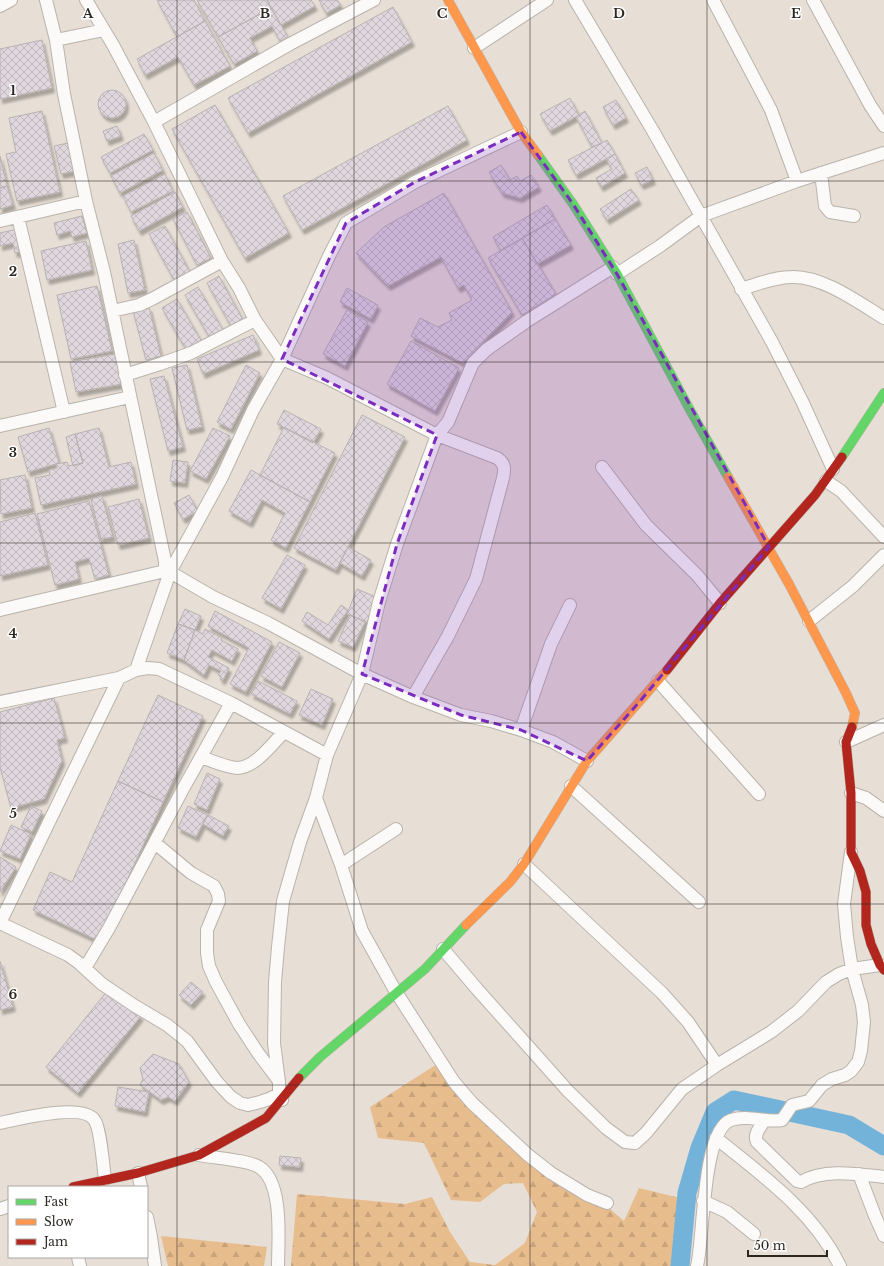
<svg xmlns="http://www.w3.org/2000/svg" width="884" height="1266" font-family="'Libre Baskerville',serif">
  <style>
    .forest { fill: url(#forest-firs) }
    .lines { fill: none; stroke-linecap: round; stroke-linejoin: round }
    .river { stroke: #73b3da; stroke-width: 19 }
    .building { fill: url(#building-cross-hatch); stroke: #b7b2b2; filter: url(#shadow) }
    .street-casing { stroke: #b9b3ab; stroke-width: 14 }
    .fast-casing { stroke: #b9b3ab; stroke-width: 10 }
    .slow-casing { stroke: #b9b3ab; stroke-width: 10 }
    .jam-casing { stroke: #b9b3ab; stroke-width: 10 }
    .street { stroke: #fbfaf9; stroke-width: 12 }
    .fast { stroke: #63d668; stroke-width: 9 }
    .slow { stroke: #ff974d; stroke-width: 9 }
    .jam { stroke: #b3261e; stroke-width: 9 }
    .marked { fill: #7b2cbf; fill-opacity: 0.2; stroke: #7b2cbf; stroke-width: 3; stroke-dasharray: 8 5; stroke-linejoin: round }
    .grid { fill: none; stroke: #2c2620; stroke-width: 1; stroke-opacity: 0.55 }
    .grid-label { font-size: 13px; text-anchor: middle; font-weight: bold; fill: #2c2620; stroke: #fff; stroke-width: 3; stroke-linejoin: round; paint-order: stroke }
  </style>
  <defs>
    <pattern id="forest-firs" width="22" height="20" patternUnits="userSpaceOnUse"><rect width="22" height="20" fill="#e8bd8e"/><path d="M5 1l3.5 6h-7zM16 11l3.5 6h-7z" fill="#c7a27a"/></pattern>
    <pattern id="building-cross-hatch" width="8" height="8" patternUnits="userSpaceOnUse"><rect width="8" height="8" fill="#dfd7dd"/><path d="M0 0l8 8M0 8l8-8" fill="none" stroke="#c0b8bd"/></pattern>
    <filter id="shadow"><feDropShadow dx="2.5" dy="4.5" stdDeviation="1" flood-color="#0004"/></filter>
  </defs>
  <rect width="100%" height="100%" fill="#e7ded5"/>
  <path class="forest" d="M437 1064 521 1143 596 1197 624 1221 639 1188 680 1198 671 1266H291L297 1194 405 1204 432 1197 450 1232 470 1262 495 1265 525 1243 537 1212 523 1183 504 1184 480 1202 451 1200 424 1143 378 1138 370 1107Z
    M161 1236 267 1247 264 1266H168Z"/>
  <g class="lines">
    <path class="river" d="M680 1266 687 1193 700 1148 715 1112 734 1100 849 1125 884 1146"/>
  </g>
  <path class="building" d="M157 0H194L205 21 177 37Z
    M197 0H267L271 8 218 37Z
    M267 0H311L315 6 281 25Z
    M319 0H337L341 5 326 13Z
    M393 7 412 42 248 133 228 98Z
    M271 8 288 37 280 41 272 26 250 38 257 51 234 64 218 37Z
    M205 21 230 66 194 85 178 57 145 75 137 59Z
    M42 40 52 88 0 99V49Z
    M98 104a14 14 0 1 1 28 0a14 14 0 1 1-28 0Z
    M570 98 579 115 550 131 540 114Z
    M616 100 626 118 613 125 603 107Z
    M215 105 289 233 245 258 172 129Z
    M448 106 467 140 302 230 283 196Z
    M42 111 60 192 17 201 6 154 16 152 9 118Z
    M585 111 602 143 592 147 576 117Z
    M117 126 121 136 107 141 103 131Z
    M144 134 153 150 110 173 101 157Z
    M607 140 615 154 576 175 568 160Z
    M68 143 75 171 61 174 54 146Z
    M154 153 163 170 120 193 111 176Z
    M615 154 625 173 601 187 596 178 612 169 606 159Z
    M0 156 7 186 0 188Z
    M501 165 510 180 517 176 520 181 531 175 539 187 520 198 502 193 489 172Z
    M647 167 653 180 641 185 635 173Z
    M165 174 173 191 131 212 123 196Z
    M7 186 13 205 0 209V188Z
    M631 189 639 200 607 220 600 209Z
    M175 192 183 207 139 231 131 216Z
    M444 193 512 312 463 363 411 336 420 318 438 327 452 320 449 313 472 300 464 285 458 288 441 257 388 286 356 253 384 227Z
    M547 205 555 219 501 251 493 237Z
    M187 212 211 258 197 265 173 219Z
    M82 216 87 233 72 237 70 231 57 235 54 223Z
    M555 219 571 245 537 264 522 238Z
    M165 226 190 272 174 280 149 234Z
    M18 229 23 251 15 253 13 243 0 246V233Z
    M522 238 556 294 522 315 488 258Z
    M134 240 145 290 128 293 118 244Z
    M86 241 92 270 47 280 41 251Z
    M219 276 243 320 231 326 207 283Z
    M97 286 112 351 71 359 57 295Z
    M198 287 223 330 210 338 185 295Z
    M347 288 378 305 371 319 340 302Z
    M177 299 202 342 187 351 162 308Z
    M149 307 161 356 146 360 133 311Z
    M347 310 368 322 345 366 323 354Z
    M253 335 259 350 203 374 197 359Z
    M411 341 459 368 435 411 387 384Z
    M116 354 122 384 76 392 70 362Z
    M187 365 202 427 187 430 172 368Z
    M246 365 260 373 231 429 217 422Z
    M164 376 183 447 168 451 150 379Z
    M284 410 321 429 313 443 277 424Z
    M362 415 405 437 336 570 294 548Z
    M284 427 335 453 310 502 260 475Z
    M49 428 59 463 28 472 18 437Z
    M99 428 109 467 131 462 136 484 41 505 35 478 50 475 49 470 57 468 56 464 67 462 68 466 83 463 75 434Z
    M213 428 230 436 206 479 190 471Z
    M75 434 83 463 73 466 66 437Z
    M173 460 188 462 185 483 170 481Z
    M251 470 310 502 286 548 271 540 285 513 262 500 250 523 229 511Z
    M25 475 32 508 1 514 0 480Z
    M189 495 198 511 183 519 174 503Z
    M102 496 113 537 101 539 91 499Z
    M139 499 149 538 118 545 108 507Z
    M89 501 109 575 95 579 89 558 75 562 79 579 55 585 37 514Z
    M35 513 48 565 0 576V522Z
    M348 547 371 560 362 576 340 563Z
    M287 555 305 565 281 609 262 598Z
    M357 589 378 598 367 622 347 614Z
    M341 605 348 610 329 639 302 621 307 612 328 625Z
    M185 609 201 616 195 630 178 624Z
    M215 611 272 642 246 692 230 684 249 648 208 626Z
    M350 615 365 622 353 647 338 641Z
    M178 624 195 630 184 660 167 653Z
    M205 629 222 638 221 640 238 649 232 661 212 650 208 657 229 668 223 680 220 679 221 677 218 675 221 671 209 665 204 675 184 660 195 630 203 634Z
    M279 642 300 653 282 687 261 676Z
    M258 681 297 701 290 714 251 694Z
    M311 689 333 699 322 725 299 715Z
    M158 695 203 716 163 802 118 781Z
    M54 698 65 738 57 740 62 761 44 799 11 808 0 767V712Z
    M207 773 220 779 207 810 194 804Z
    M118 781 163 802 99 941 33 910 50 872 72 882Z
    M31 806 42 811 32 832 21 827Z
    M188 806 207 815 196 837 178 828Z
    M208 815 229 826 223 836 203 824Z
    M11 825 31 834 20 859 0 851Z
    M0 857 16 867 0 892Z
    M0 961 13 1007 0 1010Z
    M191 982 203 992 191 1005 179 995Z
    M108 990 141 1016 78 1093 46 1067Z
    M153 1054 179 1064 189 1082 175 1101 168 1097 161 1100 140 1085 143 1079 140 1068Z
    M118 1087 149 1092 145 1112 115 1106Z
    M280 1156 301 1158 300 1167 279 1165Z"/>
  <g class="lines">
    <g class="street-casing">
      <path id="street" d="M46 0 56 40 64 94 86 201 104 272 165 561V571
        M86 0 113 45 154 122 222 261 239 288 255 320 282 359 327 378 437 435 497 458C505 463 505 469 503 478L476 579 448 636 413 697
        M575 0 653 131 772 342 802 401 833 469
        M713 0 771 110 797 181
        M813 0 870 105 884 126
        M0 6 11 0
        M56 40 104 30
        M474 48 547 0
        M154 122 290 44 374 0
        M821 173 825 206 830 212 854 216
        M18 217 64 412
        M0 221 86 201
        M617 274 660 246 701 216 797 181 884 153
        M741 289C758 284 775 277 792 277 823 276 859 303 884 318
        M112 311 139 305 152 299 222 261
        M125 375 160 364 191 353 255 320
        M0 426 130 397
        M602 467 646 525 697 575 720 603
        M826 481 841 491 884 537
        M0 610 165 571 170 572 213 597 268 623 362 674 413 697 461 715 491 721 521 730 553 742 587 761
        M809 621 853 586 884 555
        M136 670 170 572 222 477 253 410 282 359 329 256 346 223 415 182 521 132
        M658 681 759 794
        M0 702 119 678 136 670 148 668 159 669 231 703 327 755
        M521 730 551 644 570 605
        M846 742 884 725
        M201 757C212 761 225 767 237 768 255 768 272 744 284 732
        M571 786 699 902
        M851 793 866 798 884 811
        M316 798 341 865 362 931 396 992 454 1082 472 1103 528 1155 551 1173 587 1195 607 1203
        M155 843 191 873 214 886 218 894 219 901 207 930V953L209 966 216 982 239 1024 258 1053 279 1081
        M524 864 662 993 688 1022 717 1065
        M341 865 396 829
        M0 923 68 955 79 963 102 984 135 1006 167 1025 187 1041 217 1082 231 1097 240 1103 248 1105 260 1102 269 1099 279 1094
        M0 923 119 678
        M443 949 477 989 568 1091 606 1128 625 1142 635 1143 646 1133 682 1089 717 1065 771 1032 798 1011 826 982 839 974 852 969 880 965
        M85 968 109 928 183 789 231 703
        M282 1100 279 1094V1082L274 1043 275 982 278 947 283 901 300 842 316 798 327 755 362 674 379 602 397 544 437 435 448 422 473 363 486 350 527 321 613 267
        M765 1120C761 1126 753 1134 757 1142L797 1181 801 1182C824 1168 858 1174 884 1177
        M0 1123C18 1119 85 1102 95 1121 101 1131 103 1166 105 1179
        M716 1138C762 1175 814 1212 840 1266
        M199 1155C214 1158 248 1160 259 1167 284 1182 278 1241 278 1266
        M138 1173 141 1187
        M859 1174 875 1216 884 1236
        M703 1201 727 1212 754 1234
        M0 1209 9 1206
        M147 1217 151 1237 155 1266
        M78 1257 80 1266
        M697 1266C704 1238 702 1130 731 1120 748 1114 765 1123 782 1120L792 1105 809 1101 822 1085 832 1079 845 1075 851 1071 858 1062 861 1051 864 1022 862 1005 852 969 847 937 844 904 851 852"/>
    </g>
    <g class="fast-casing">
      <path id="fast" d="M538 155 573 204 617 274 690 410 728 477
        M842 457 884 393
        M299 1078 320 1057 425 969 466 925"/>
    </g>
    <g class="slow-casing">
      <path id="slow" d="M448 0 521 132 538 155
        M728 477 789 584 846 693 855 713 852 727
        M466 925 510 882 524 864 587 761 667 670"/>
    </g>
    <g class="jam-casing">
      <path id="jam" d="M667 670 720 603 815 495 842 457
        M852 727 846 742 851 793V852L860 871 866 892V925L871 944 880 965 884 970
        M73 1187 138 1173 199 1155 266 1118 299 1078"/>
    </g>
    <use href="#street" class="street"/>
    <use href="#fast" class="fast"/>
    <use href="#slow" class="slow"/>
    <use href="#jam" class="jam"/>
  </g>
  <path class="marked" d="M521 132 573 204 617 274 769 547 641 700 587 761 521 730 461 715 362 674 397 544 437 435 282 359 346 223 415 182Z"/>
  <path class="grid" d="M177 0V1266M354 0V1266M530 0V1266M707 0V1266M0 181H884M0 362H884M0 543H884M0 723H884M0 904H884M0 1085H884"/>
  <g class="grid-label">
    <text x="88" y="18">A</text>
    <text x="265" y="18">B</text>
    <text x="442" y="18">C</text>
    <text x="619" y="18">D</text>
    <text x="796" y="18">E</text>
    <text x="13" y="95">1</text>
    <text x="13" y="276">2</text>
    <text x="13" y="457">3</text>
    <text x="13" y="638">4</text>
    <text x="13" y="818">5</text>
    <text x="13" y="999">6</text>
  </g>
  <rect x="8" y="1186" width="140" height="72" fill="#ffffff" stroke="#aba8a6"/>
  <rect x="16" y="1199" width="20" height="6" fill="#63d668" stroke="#aba8a6"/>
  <text x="44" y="1206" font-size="12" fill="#2c2620">Fast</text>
  <rect x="16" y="1219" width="20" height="6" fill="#ff974d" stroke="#aba8a6"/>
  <text x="44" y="1226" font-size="12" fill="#2c2620">Slow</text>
  <rect x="16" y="1239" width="20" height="6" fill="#b3261e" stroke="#aba8a6"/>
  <text x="44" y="1246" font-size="12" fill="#2c2620">Jam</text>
  <path d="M748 1250v6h79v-6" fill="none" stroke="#2c2620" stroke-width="2"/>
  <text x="754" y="1250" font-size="12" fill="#2c2620" stroke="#ffffff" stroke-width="3" paint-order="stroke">50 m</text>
</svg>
